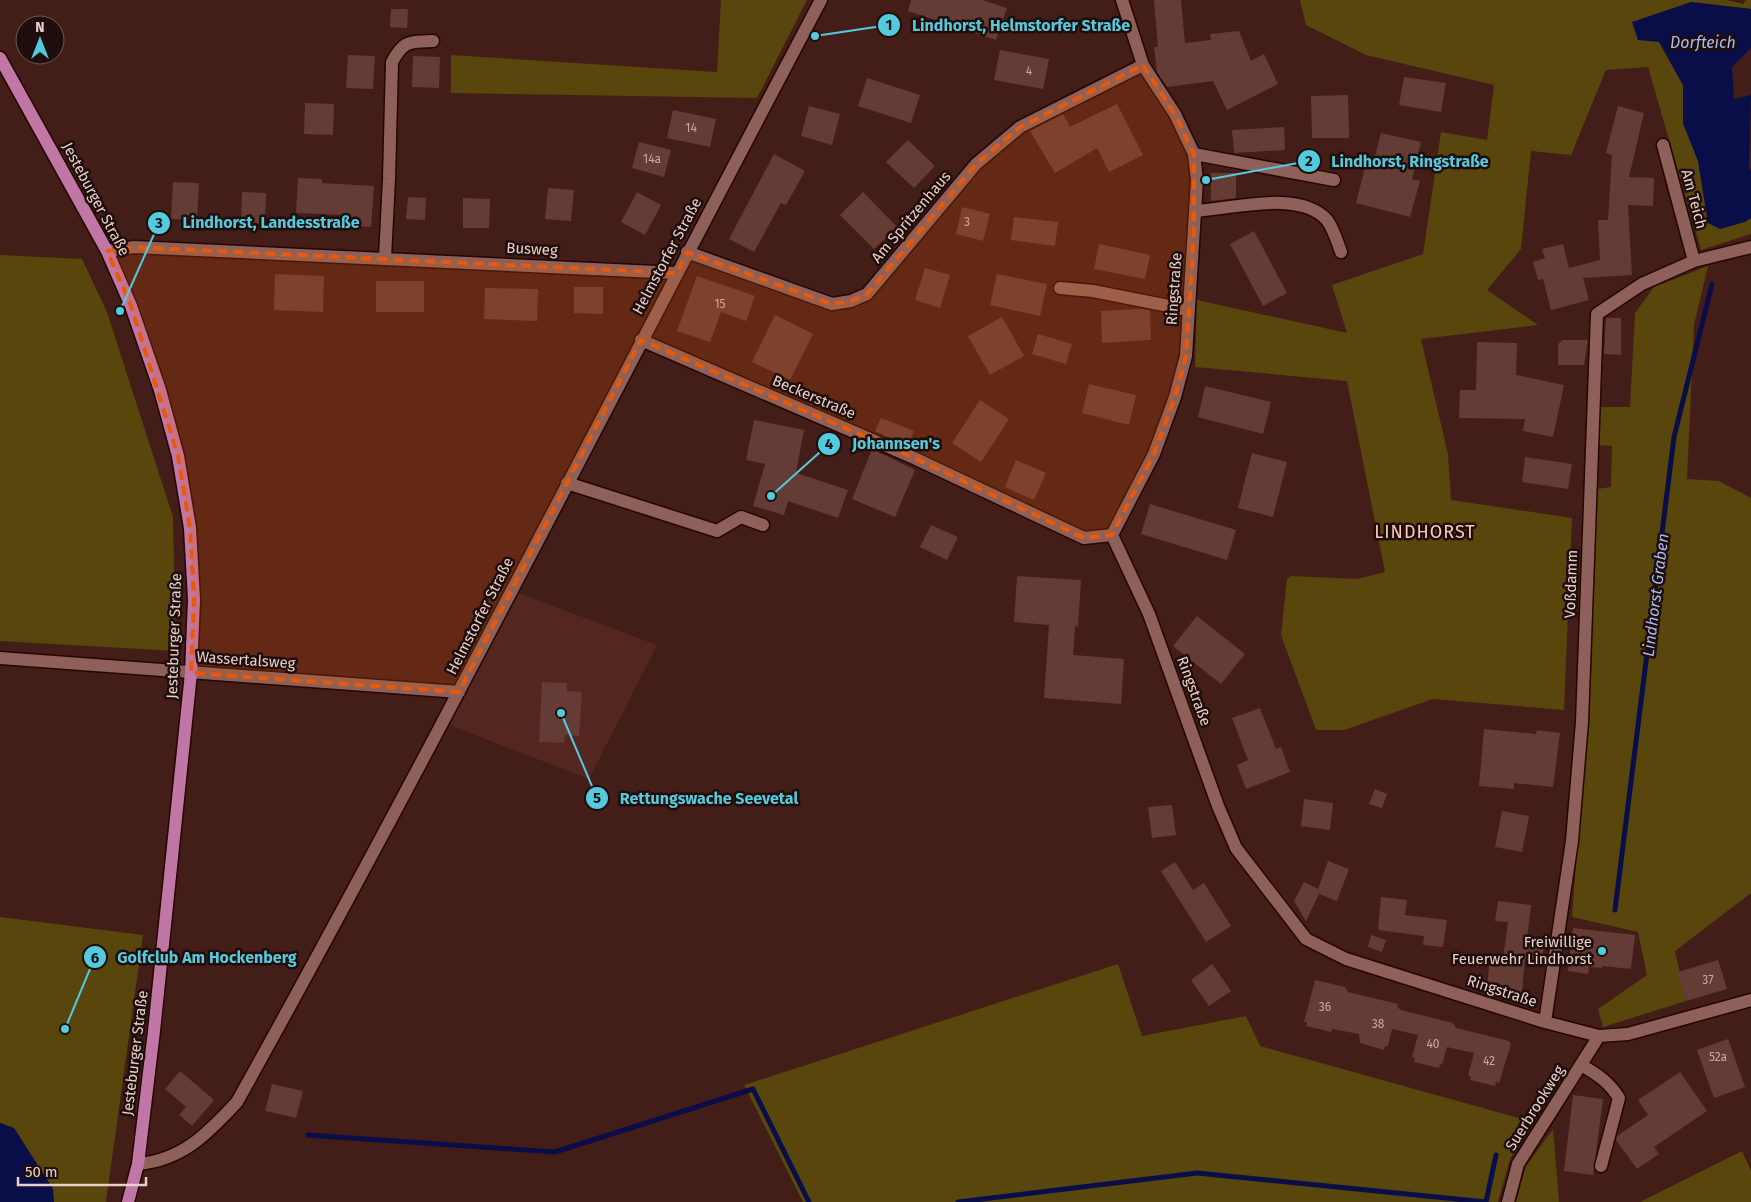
<svg xmlns="http://www.w3.org/2000/svg" width="1751" height="1202" font-family="'Fira Sans',sans-serif">
  <style>
    .built { fill: #532720 }
    .green { fill: #58460c }
    .water { fill: #0a0e48 }
    .lines { fill: none; stroke-linecap: round; stroke-linejoin: round }
    .stream { stroke: #0a0e48; stroke-width: 5 }
    .building { fill: #653c35 }
    .minor-casing { stroke: #270502; stroke-width: 15 }
    .major-casing { stroke: #270502; stroke-width: 15 }
    .minor { stroke: #8d6159; stroke-width: 12 }
    .major { stroke: #c177a6; stroke-width: 12 }
    .marked { fill: #e8590c; fill-opacity: 0.2; stroke: #e8590c; stroke-width: 4; stroke-dasharray: 10 6; stroke-linejoin: round }
    .poi-dot { fill: #54cade; stroke: #1e0d0a; stroke-width: 2 }
    .labels { text-anchor: middle; stroke-width: 5; stroke-linejoin: round; paint-order: stroke }
    .number-label { font-size: 12px; fill: #c8aaa5 }
    .street-label { font-size: 15px; fill: #e9cfca; stroke: #1e0d0a }
    .poi-label { font-size: 15px; fill: #e9cfca; stroke: #1e0d0a; text-anchor: end }
    .water-label { font-size: 16px; font-style: italic; fill: #aabcf3; stroke: #1e0d0a }
    .quarter-label { font-size: 18px; letter-spacing: 1px; fill: #fbc8be; stroke: #1e0d0a }
    .leader { fill: none; stroke: #54cade; stroke-width: 2 }
    .callout-dot { fill: #54cade; stroke: #1e0d0a; stroke-width: 2 }
    .mark-label { font-size: 15px; text-anchor: middle; font-weight: bold; fill: #111 }
    .callout-label { font-size: 16px; text-anchor: middle; font-weight: bold; fill: #54cade; stroke: #1e0d0a; stroke-width: 5; stroke-linejoin: round; paint-order: stroke }
  </style>
  <rect width="100%" height="100%" fill="#431d17"/>
  <path class="built" d="M513 591 657 645 589 779 444 723Z"/>
  <path class="green" d="M721 0H807L757 98 451 93V55L717 72Z
    M1300 0H1727L1743 4 1746 0H1751V9L1691 2 1659 42 1683 85V123L1698 161 1708 223 1745 222 1751 218V234L1701 250 1648 67 1606 70 1571 155 1531 151 1521 249 1487 290 1538 325 1421 339 1448 454 1451 500 1572 518 1564 710 1433 699 1344 730H1316L1281 635 1287 579 1291 576 1357 579 1385 572 1347 381 1195 367 1197 300 1347 333 1332 285 1423 254 1441 132 1487 140 1494 85 1366 55 1306 25Z
    M0 255 82 259 107 312 173 517 176 651 0 641Z
    M1708 266 1694 325 1687 479 1719 481 1751 498V893L1675 951 1686 1001 1603 1027 1598 1009 1647 975 1638 932 1572 917 1591 664 1597 489 1611 487 1612 446 1598 445 1599 407H1630L1635 313 1654 287Z
    M0 917 143 935 106 1202H54L53 1189 14 1128 0 1123Z
    M1118 964 1142 1036 1246 1016 1260 1046 1533 1122 1510 1159 1498 1202H803L744 1085Z
    M1553 1129 1559 1202H1516L1526 1166Z
    M1742 1151 1751 1171V1202H1640Z"/>
  <path class="water" d="M1691 2 1751 9V48L1732 67 1734 99 1751 95 1749 167 1751 171V218L1745 222 1720 229 1708 223 1698 161 1683 123V85L1659 42 1638 40 1632 22Z
    M0 1123 14 1128 53 1189 54 1202H0Z"/>
  <g class="lines">
    <path class="stream" d="M1615 910 1674 437 1712 284
      M308 1135 555 1152 753 1089 809 1202
      M958 1202 1197 1173 1486 1202
      M1486 1202 1496 1155"/>
  </g>
  <path class="building" d="M911 0H982L1007 8 996 40 908 11Z
    M1154 0H1181L1185 43 1211 40 1210 34 1239 31 1251 61 1264 54 1278 84 1227 110 1213 81 1167 87 1157 72 1154 47H1158Z
    M391 9H408L407 28 390 27Z
    M1000 50 1049 59 1043 89 994 80Z
    M348 55 375 56 373 89 346 88Z
    M413 56 440 57 439 88 412 87Z
    M1404 77 1446 83 1441 112 1399 105Z
    M867 78 920 95 911 123 858 106Z
    M1348 95 1349 138H1312L1311 96Z
    M305 103 334 104 333 135 304 134Z
    M1117 104 1143 155 1109 172 1097 148 1055 173 1030 131 1063 114 1070 127Z
    M809 106 840 114 832 145 801 136Z
    M1618 106 1644 113 1629 177 1654 178 1653 206 1628 205 1632 275 1583 278 1589 300 1551 310 1543 279 1538 280 1533 262 1545 258 1542 249 1563 244 1569 268 1600 260 1598 220H1608L1612 155 1606 153Z
    M673 110 716 119 710 147 667 138Z
    M1284 127 1285 150 1234 153 1232 130Z
    M1381 133 1421 142 1412 179 1420 181 1410 217 1356 203 1365 167 1372 168Z
    M908 140 935 166 914 188 886 162Z
    M639 142 671 150 664 177 632 168Z
    M774 154 805 171 786 205 781 203 754 252 729 239Z
    M1211 173H1236V198L1211 201Z
    M298 178 322 179V183L374 186 371 227 342 225 343 215 296 213Z
    M173 182 199 183 197 220 171 219Z
    M548 188 574 190 571 221 545 219Z
    M242 192 266 193 265 224 241 223Z
    M637 192 661 205 645 235 621 222Z
    M863 192 897 227 874 249 840 215Z
    M408 197 426 198 425 220 406 219Z
    M463 198 490 199 489 228H463Z
    M962 207 990 214 983 241 956 234Z
    M1014 217 1058 222 1055 246 1011 240Z
    M1254 231 1287 293 1263 306 1230 244Z
    M1099 244 1150 255 1145 279 1094 269Z
    M925 268 950 275 940 308 915 300Z
    M275 274 324 276 323 312 274 310Z
    M997 274 1047 284 1040 316 990 305Z
    M697 276 755 296 746 321 721 312 710 342 677 331Z
    M376 281H424V312H376Z
    M574 287H603V314L574 313Z
    M485 288 538 289 537 321 484 319Z
    M1141 309 1150 310 1151 340 1102 343 1101 311Z
    M775 315 813 334 790 380 752 362Z
    M1002 317 1024 356 990 375 968 336Z
    M1606 318H1621V355L1604 354Z
    M1038 334 1072 344 1066 364 1032 354Z
    M1563 340H1588L1584 365H1558V344Z
    M1477 342 1517 343 1516 375 1564 385 1553 437 1523 431 1525 419 1459 418 1460 390H1476Z
    M1089 384 1136 395 1129 425 1082 413Z
    M1205 386 1271 402 1263 434 1198 417Z
    M980 400 1009 419 981 462 952 443Z
    M881 418 914 431 907 446 875 431Z
    M754 420 804 430 796 473 848 490 838 518 788 501 784 515 753 506 765 464 746 460Z
    M872 449 915 470 895 517 852 499Z
    M1252 453 1287 462 1273 517 1238 508Z
    M1525 457 1572 464 1568 489 1522 482Z
    M1016 460 1046 473 1034 500 1005 487Z
    M1150 504 1236 530 1227 560 1141 534Z
    M931 525 958 537 947 560 920 547Z
    M1017 576 1081 580 1078 627 1075 626 1073 655 1124 659 1121 704 1044 698 1049 625 1014 622Z
    M1197 616 1245 654 1221 684 1173 646Z
    M542 682 567 683V691L582 692 579 736 565 735 564 743 539 742Z
    M1260 708 1276 749 1281 747 1290 772 1246 789 1237 765 1248 760 1232 718Z
    M1484 729 1536 734 1537 730 1560 733 1553 787 1514 783V789L1479 786Z
    M1375 789 1387 794 1382 808 1369 804Z
    M1304 799 1333 803 1330 830 1301 826Z
    M1172 805 1176 835 1152 838 1148 807Z
    M1502 811 1529 816 1522 852 1495 847Z
    M1328 861 1349 869 1337 901 1319 894 1306 921 1294 901 1304 882 1318 889Z
    M1175 862 1193 890 1204 883 1231 926 1206 942 1161 871Z
    M1381 897 1407 900 1405 915 1447 920 1443 947 1423 945 1424 936 1378 930Z
    M1498 901 1531 905 1527 939 1544 942 1542 961 1525 959 1522 993 1487 989 1489 965 1502 966 1508 922 1495 921Z
    M1573 928 1635 935 1631 969 1602 966V968L1589 967 1588 974 1568 971Z
    M1371 935 1386 940 1382 952 1368 947Z
    M1718 960 1727 989 1686 1001 1678 972Z
    M1212 964 1231 991 1209 1006 1191 980Z
    M1315 980 1345 987 1348 992 1398 1004 1397 1007 1401 1010 1453 1023 1456 1028 1509 1041 1511 1044 1499 1083 1496 1082 1495 1086 1470 1080 1471 1076H1468L1474 1053 1447 1047 1442 1065 1440 1064 1439 1068 1414 1062 1415 1058 1412 1057 1418 1035 1392 1029 1388 1046H1385L1384 1050 1360 1043 1359 1034 1332 1029 1331 1032 1306 1026 1307 1022H1304Z
    M1728 1039 1745 1087 1714 1098 1697 1050Z
    M180 1071 214 1100 192 1126 179 1115 186 1107 165 1089Z
    M1680 1072 1707 1111 1654 1147 1659 1154 1637 1169 1616 1140 1617 1136 1648 1115 1638 1100Z
    M272 1084 303 1091 296 1118 265 1111Z
    M1573 1095 1603 1099 1593 1175 1564 1171Z"/>
  <g class="lines">
    <g class="minor-casing">
      <path id="minor" d="M1663 145 1694 261
        M1194 154 1334 180
        M1195 211C1231 209 1300 189 1327 220 1334 230 1337 241 1341 252
        M107 251 134 247 677 273
        M687 252 832 304 851 301 867 294 976 164 1020 127 1143 65
        M385 258 389 179 392 62C404 40 409 42 433 41
        M1060 288 1093 291 1189 310
        M641 340 914 458 1084 538 1112 535
        M567 483 717 531 741 517 763 525
        M1112 535 1149 614 1218 806 1236 848 1306 939 1346 959 1545 1022 1599 1036 1628 1034 1751 1000
        M1112 535 1154 454 1175 397 1186 356 1197 180 1194 154 1175 114 1143 65 1122 0
        M0 658 459 692
        M1545 1022 1572 841 1582 722 1597 314 1642 284 1694 261 1751 247
        M1581 1065C1597 1074 1609 1082 1619 1098L1601 1166
        M138 1164C183 1160 208 1133 237 1102 439 739 626 368 821 0
        M1508 1202 1518 1164 1599 1036"/>
    </g>
    <g class="major-casing">
      <path id="major" d="M0 58 107 251 131 306 160 390 178 456 190 528 194 600 191 673 154 1031 138 1164 128 1202"/>
    </g>
    <use href="#minor" class="minor"/>
    <use href="#major" class="major"/>
  </g>
  <path class="marked" d="M1143 65 1175 114 1194 154V234L1186 356 1175 397 1154 454 1112 535 1084 538 914 458 641 340 459 692 191 673 194 600 190 528 178 456 131 306 107 251 134 247 677 273 687 252 832 304 851 301 867 294 976 164 1020 127Z"/>
  <circle class="poi-dot" cx="1602" cy="951" r="5"/>
  <g class="labels">
    <g class="number-label">
      <text x="1029" y="75">4</text>
      <text x="691" y="132">14</text>
      <text x="652" y="163">14a</text>
      <text x="967" y="226">3</text>
      <text x="720" y="308">15</text>
      <text x="1708" y="984">37</text>
      <text x="1325" y="1011">36</text>
      <text x="1378" y="1028">38</text>
      <text x="1433" y="1048">40</text>
      <text x="1718" y="1061">52a</text>
      <text x="1489" y="1065">42</text>
    </g>
    <g class="street-label">
      <text transform="translate(96 199) rotate(62)" y="5">Jesteburger Straße</text>
      <text transform="translate(1694 199) rotate(75)" y="5">Am Teich</text>
      <text transform="translate(911 217) rotate(-50)" y="5">Am Spritzenhaus</text>
      <text transform="translate(532 249) rotate(3)" y="5">Busweg</text>
      <text transform="translate(667 256) rotate(-62)" y="5">Helmstorfer Straße</text>
      <text transform="translate(1174 289) rotate(-86)" y="5">Ringstraße</text>
      <text transform="translate(814 397) rotate(23)" y="5">Beckerstraße</text>
      <text transform="translate(1571 584) rotate(-88)" y="5">Voßdamm</text>
      <text transform="translate(480 616) rotate(-63)" y="5">Helmstorfer Straße</text>
      <text transform="translate(174 636) rotate(-88)" y="5">Jesteburger Straße</text>
      <text transform="translate(246 660) rotate(4)" y="5">Wassertalsweg</text>
      <text transform="translate(1194 691) rotate(70)" y="5">Ringstraße</text>
      <text transform="translate(1502 991) rotate(18)" y="5">Ringstraße</text>
      <text transform="translate(135 1053) rotate(-83)" y="5">Jesteburger Straße</text>
      <text transform="translate(1535 1108) rotate(-58)" y="5">Suerbrookweg</text>
    </g>
    <g class="poi-label">
      <text x="1592" y="947">Freiwillige<tspan x="1592" dy="17">Feuerwehr Lindhorst</tspan></text>
    </g>
    <g class="water-label">
      <text x="1703" y="48">Dorfteich</text>
      <text transform="translate(1655 595) rotate(-83)" y="6">Lindhorst Graben</text>
    </g>
    <g class="quarter-label">
      <text x="1425" y="538">LINDHORST</text>
    </g>
  </g>
  <path class="leader" d="M815 36L889 25M1206 180L1309 161M120 311L159 223M771 496L829 444M561 713L597 798M65 1029L95 957"/>
  <g class="callout-dot">
    <circle cx="815" cy="36" r="5"/>
    <circle cx="1206" cy="180" r="5"/>
    <circle cx="120" cy="311" r="5"/>
    <circle cx="771" cy="496" r="5"/>
    <circle cx="561" cy="713" r="5"/>
    <circle cx="65" cy="1029" r="5"/>
    <circle cx="889" cy="25" r="12"/>
    <circle cx="1309" cy="161" r="12"/>
    <circle cx="159" cy="223" r="12"/>
    <circle cx="829" cy="444" r="12"/>
    <circle cx="597" cy="798" r="12"/>
    <circle cx="95" cy="957" r="12"/>
  </g>
  <g class="mark-label">
    <text x="889" y="30">1</text>
    <text x="1309" y="166">2</text>
    <text x="159" y="228">3</text>
    <text x="829" y="449">4</text>
    <text x="597" y="803">5</text>
    <text x="95" y="963">6</text>
  </g>
  <g class="callout-label">
    <text x="1021" y="31">Lindhorst, Helmstorfer Straße</text>
    <text x="1410" y="167">Lindhorst, Ringstraße</text>
    <text x="271" y="228">Lindhorst, Landesstraße</text>
    <text x="896" y="449">Johannsen's</text>
    <text x="709" y="804">Rettungswache Seevetal</text>
    <text x="207" y="963">Golfclub Am Hockenberg</text>
  </g>
  <g transform="translate(40 40)"><circle r="24" fill="#1e0d0a" stroke="#6f5b57"/>
  <path d="M0-4L9 19L0 12L-9 19Z" fill="#54cade"/>
  <text y="-8" font-size="14" font-weight="bold" text-anchor="middle" fill="#e9cfca">N</text>
  </g>
  <path d="M18 1177v8h128v-8" fill="none" stroke="#e9cfca" stroke-width="2.5"/>
  <text x="25" y="1177" font-size="15" fill="#e9cfca" stroke="#1e0d0a" stroke-width="4" paint-order="stroke">50 m</text>
</svg>
